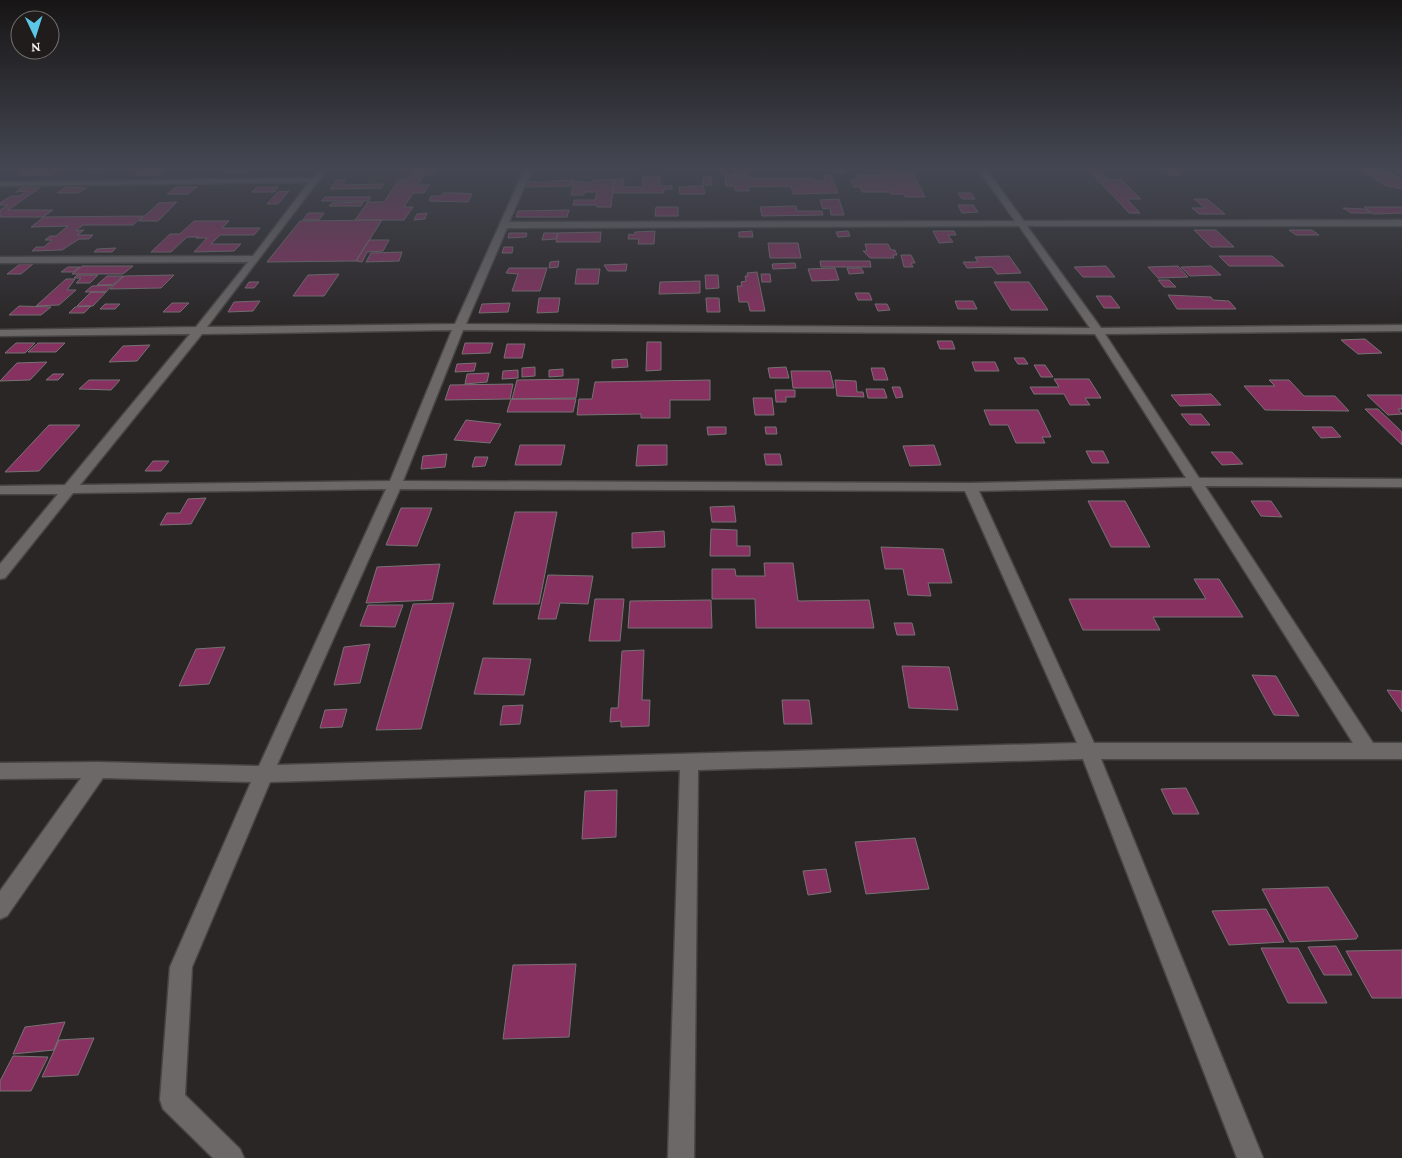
<svg xmlns="http://www.w3.org/2000/svg" width="1402" height="1158" font-family="'Crimson Pro',serif">
  <style>
    .building { fill: #873160; stroke: #777374 }
    .lines { fill: none; stroke-linecap: round; stroke-linejoin: round }
    .minor-casing { stroke: #474545; stroke-width: 3 }
    .minor { fill: #6c6867; fill-rule: evenodd }
  </style>
  <rect width="100%" height="100%" fill="#2a2626"/>
  <path class="building" d="M67 168H108L104 171 63 170Z
    M144 168H169L160 175H135Z
    M415 168H436L433 174H425L417 185H429L424 193H413L404 207H413L404 220H355L368 202H384L396 184 401 179H408Z
    M830 168H843L845 173H831Z
    M1087 168H1098L1109 180H1121L1141 199H1127L1140 213H1129Z
    M1160 168H1171L1180 175H1171Z
    M1358 168H1383L1402 179V189L1385 185Z
    M27 169H60L52 175H18Z
    M227 170H252L248 173H223Z
    M734 170H745L747 178H813L815 181H825L824 175H831L838 193 793 194 791 186 748 187 749 191H736L735 186H726L725 175H735Z
    M880 172 894 176 892 172H912L925 197H905L904 194H891L890 192H862L860 187H854L851 180H858L857 175H881Z
    M643 176H660V186H672V189H664V193H613L615 179H624L623 187H643Z
    M703 177H711L712 185H703Z
    M336 180H345L342 185 384 184 381 188 330 189Z
    M573 180 571 186 526 187 528 181 551 183V181Z
    M593 180H614L611 207H597V205H573L574 200H595L597 192H584V195H571L574 181 593 183Z
    M703 186 705 194H680L679 187Z
    M22 187H41L8 210H53L43 217H0V210L8 205H0V203L11 196H20L27 191 16 192Z
    M66 187 86 188 78 193H57Z
    M176 187H197L188 194H167Z
    M257 187H278L274 192H252Z
    M289 191 278 204H267L278 192Z
    M443 193H458L472 194 468 202 429 201 431 196H441Z
    M958 193H971L975 199H962Z
    M325 197H371L368 201H321Z
    M839 199 844 215H831L830 208 823 209 820 200Z
    M1194 199H1207L1225 214H1199L1192 208H1205Z
    M177 202 158 221H139L159 203Z
    M363 202 361 206H329L332 203Z
    M958 205H973L978 212 962 213Z
    M796 206 797 211H822L823 215 762 216 760 207Z
    M656 207H678V216H655Z
    M1364 207H1402V213L1374 214Z
    M1343 208 1365 209 1372 213H1351Z
    M569 210 567 217H516L518 211Z
    M308 213H324L319 220H303Z
    M427 213 425 219 414 220 417 214Z
    M143 216 133 225H83L76 231 84 230 77 235H93L89 239H79L62 250 32 251 36 247H44L52 240H45L50 236H56L68 226 31 227 44 217Z
    M382 220 356 261 267 262 300 221Z
    M194 221H229L222 228H260L254 235H220L211 244H241L234 251 194 252 207 238H196L198 237H187L171 252H151L170 234H180Z
    M1194 230H1216L1234 247H1211Z
    M1289 230H1312L1319 235H1296Z
    M655 231 654 244H638L639 239H628L629 234 634 235 635 232Z
    M752 231 753 237H739V232Z
    M848 231 850 236 838 237 836 232Z
    M933 231H954L956 235H948L953 242 939 243Z
    M601 232 600 242H556L558 233Z
    M509 233H527L526 237 508 238Z
    M544 233H558L556 239 542 240Z
    M369 240H389L383 251 367 252 362 262 356 261Z
    M768 243H798L801 258H770Z
    M865 244H888L891 250H895L897 255H893L894 258H870L863 251H867Z
    M504 247H513L512 253H502Z
    M116 248 112 252H94L97 249Z
    M402 252 399 261 366 262 371 253Z
    M901 255H911L915 263H911L913 267H904Z
    M1009 256 1021 273 997 274 992 267 967 268 963 262H978L975 257Z
    M1219 256H1272L1284 266H1229Z
    M559 261 558 267 549 268 550 262Z
    M820 261H870L871 267H821Z
    M795 263 796 268 773 269 772 264Z
    M20 264H33L21 274H7Z
    M627 264 626 271H608L604 265Z
    M82 266H133L123 274H72Z
    M1106 266 1115 277H1083L1074 267Z
    M1178 266 1188 277 1158 278 1148 267Z
    M1211 266 1221 275 1190 276 1181 267Z
    M68 267H80L73 272H61Z
    M509 268H547L540 291H512L518 274 506 273Z
    M835 268 839 280 812 281 808 269Z
    M847 268H861L864 273 849 274Z
    M577 269H600L598 284H575Z
    M757 272 765 311H750L748 302H739L737 286H742L741 282 746 281 745 276H748L747 273Z
    M339 274 324 296H293L308 275Z
    M761 274H770L771 282H762Z
    M77 275H98L90 283H76L81 278H74Z
    M174 275 161 288 110 289 124 276Z
    M705 275H718L719 288 706 289Z
    M107 276H123L113 285H97Z
    M66 279H75L67 290H76L59 305 36 306Z
    M1158 280H1169L1176 287H1164Z
    M700 281V293L659 294 660 282Z
    M249 282H259L254 288H245Z
    M994 282H1029L1048 310H1011Z
    M112 285 106 292H85L92 286Z
    M91 292H106L93 306H77Z
    M855 293H869L872 300H858Z
    M1168 295 1211 297 1213 300 1229 301 1236 309H1177Z
    M1096 296H1111L1120 308H1104Z
    M539 298H560L558 312 537 313Z
    M706 298H719L720 312H707Z
    M260 301 253 311 228 312 234 302Z
    M955 301H973L977 309H958Z
    M172 303H189L180 312H163Z
    M510 303 508 312 479 313 482 304Z
    M105 304H120L115 309H100Z
    M875 304H887L890 310 878 311Z
    M19 306 51 307 41 315H9Z
    M91 306 84 313H69L75 307Z
    M1365 339 1382 353 1358 354 1341 340Z
    M937 341H952L955 349H940Z
    M647 342H661V370L646 371Z
    M16 343H35L25 353H5Z
    M38 343H65L56 352H28Z
    M465 343H493L490 353 462 354Z
    M507 344H525L522 358H504Z
    M150 345 137 361 109 362 123 346Z
    M1014 358H1024L1028 364H1018Z
    M627 359 628 367 612 368V360Z
    M47 362 30 380 0 381 17 363Z
    M972 362H995L999 371H975Z
    M476 363 474 371 455 372 457 364Z
    M1034 365H1045L1053 377H1041Z
    M535 367V376L522 377V368Z
    M786 367 789 378H770L768 368Z
    M871 368H884L888 380H874Z
    M563 369V376L549 377V370Z
    M518 370V378L502 379 503 371Z
    M791 371H830L834 388H793Z
    M489 373 487 382 465 384 467 374Z
    M53 374H64L58 380H46Z
    M579 379 576 398 512 399 517 380Z
    M1054 379H1089L1101 398H1085L1090 405H1070L1064 394H1034L1030 387H1059Z
    M89 380H120L111 390 79 389Z
    M710 380V400H670V418H641V414L577 415 579 399H592L595 382Z
    M835 380 856 381 857 392H863L864 397 837 396Z
    M1269 380H1289L1304 396H1335L1349 411 1265 410 1244 386H1275Z
    M513 384 510 399 445 400 450 385Z
    M892 387H900L903 397 896 398Z
    M866 389H884L887 398H868Z
    M775 390H795V397H786V402H776Z
    M1211 394 1221 405 1180 406 1171 395Z
    M1367 395H1402V409H1398L1402 414 1388 415Z
    M753 398H772L774 415H755Z
    M511 399H576L573 412H507Z
    M1365 409H1378L1402 432V445Z
    M984 410H1038L1051 437H1042L1045 443H1016L1008 425H990Z
    M1181 414H1201L1210 425H1190Z
    M466 420 501 424 490 443 454 440Z
    M49 425H80L39 471 5 472Z
    M707 427H726V434L708 435Z
    M765 427H776L777 434H766Z
    M1312 427H1332L1341 437 1321 438Z
    M520 445H565L561 465H515Z
    M638 445H667V465L636 466Z
    M934 445 941 465 910 466 903 446Z
    M1086 451H1103L1109 463H1092Z
    M1211 452H1232L1243 464 1222 465Z
    M447 454 445 467 421 469 423 456Z
    M764 454H780L782 465H766Z
    M475 457H488L485 466 472 467Z
    M153 461H169L161 471H145Z
    M206 498 191 524 160 525 167 513H180L188 499Z
    M1088 501H1125L1150 547H1111Z
    M1251 501H1271L1282 517 1261 516Z
    M734 506 736 522H712L710 507Z
    M401 508H432L417 546 386 545Z
    M515 512H557L539 604H493Z
    M711 529 737 530V546H750V556H710Z
    M664 531 665 547 632 548V533Z
    M881 547 943 549 952 583H928L931 596 908 595 903 569H885Z
    M764 563H793L798 601 869 600 874 628H756L755 599H712V569H735L736 576H765Z
    M440 564 432 600 366 603 377 567Z
    M548 575 593 576 588 604 560 603 556 619H538Z
    M1194 579H1219L1243 617H1153L1160 630H1083L1069 599H1206Z
    M595 599H624L620 641H589Z
    M711 600 712 628H628L630 601Z
    M454 603 421 729 376 730 413 604Z
    M368 605H403L395 627 360 626Z
    M894 623H912L915 635H897Z
    M370 644 360 683 334 685 344 647Z
    M225 647 209 684 179 686 196 649Z
    M644 650 642 700H650L649 726 621 727V721L610 722 611 708H618L622 651Z
    M483 658 531 659 524 695 474 694Z
    M902 666 949 667 958 710 909 708Z
    M1252 675 1276 676 1299 716 1274 715Z
    M1387 690 1402 691V712Z
    M782 700H809L812 724H784Z
    M523 705 520 724 500 725 503 706Z
    M347 709 342 727 320 728 325 710Z
    M1186 788 1199 814H1173L1161 789Z
    M617 790 616 837 582 839 585 791Z
    M915 838 929 889 866 894 855 842Z
    M826 869 831 892 808 895 803 871Z
    M1328 887 1358 936 1356 939 1290 942 1262 889Z
    M1266 909 1284 942 1229 945 1212 911Z
    M1336 946 1352 975H1324L1308 947Z
    M1261 948H1298L1327 1003H1288Z
    M1402 950V998H1372L1346 951Z
    M576 964 569 1037 503 1039 513 965Z
    M65 1022 54 1050 13 1054 25 1027Z
    M94 1038 78 1075 42 1077 59 1040Z
    M13 1056 48 1057 31 1091H0V1081Z"/>
  <g class="lines">
    <g class="minor-casing">
      <path id="minor" d="M320 168H328L207 327 455 324 525 168H533L509 222 1015 221 977 168H985L1024 221 1402 220V226H1027L1101 328 1402 325V331L1105 334 1199 478 1402 479V487L1205 486 1373 743H1402V759H1101L1263 1158H1237L1083 759 698 770 694 1158H668L680 770 270 782 192 967 185 1095 240 1149 244 1158H213L163 1109 160 1100 170 967 251 782 103 778 7 916 0 919V891L81 778 0 779V763L98 762 259 766 386 489 73 493 5 578 0 579V564L58 494H0V486L65 485 190 334 0 336V330L196 327 248 262 0 263V257L253 256 309 182 0 186V182L313 178ZM1019 226 1090 328 466 324 507 228ZM452 330 390 481 80 485 202 334ZM463 330 1095 334 1186 478 970 483 403 481ZM1191 486 1353 743H1094L979 491ZM400 489 965 491 1077 743 277 765Z
        M1390 168 1402 169V174Z"/>
    </g>
    <use href="#minor" class="minor"/>
  </g>
  <linearGradient id="sky" x2="0" y2="1"><stop stop-color="#171515"/><stop offset="0.51" stop-color="#444752"/><stop offset="1" stop-color="#444752" stop-opacity="0"/></linearGradient>
  <rect width="1402" height="330" fill="url(#sky)"/>
  <g transform="translate(35 35) rotate(176)"><circle r="24" fill="#201c1c" stroke="#737070"/>
  <path d="M0-4L9 19L0 12L-9 19Z" fill="#5dc7e8"/>
  <text y="-8" font-size="14" font-weight="bold" text-anchor="middle" fill="#f0eeee">N</text>
  </g>
</svg>
